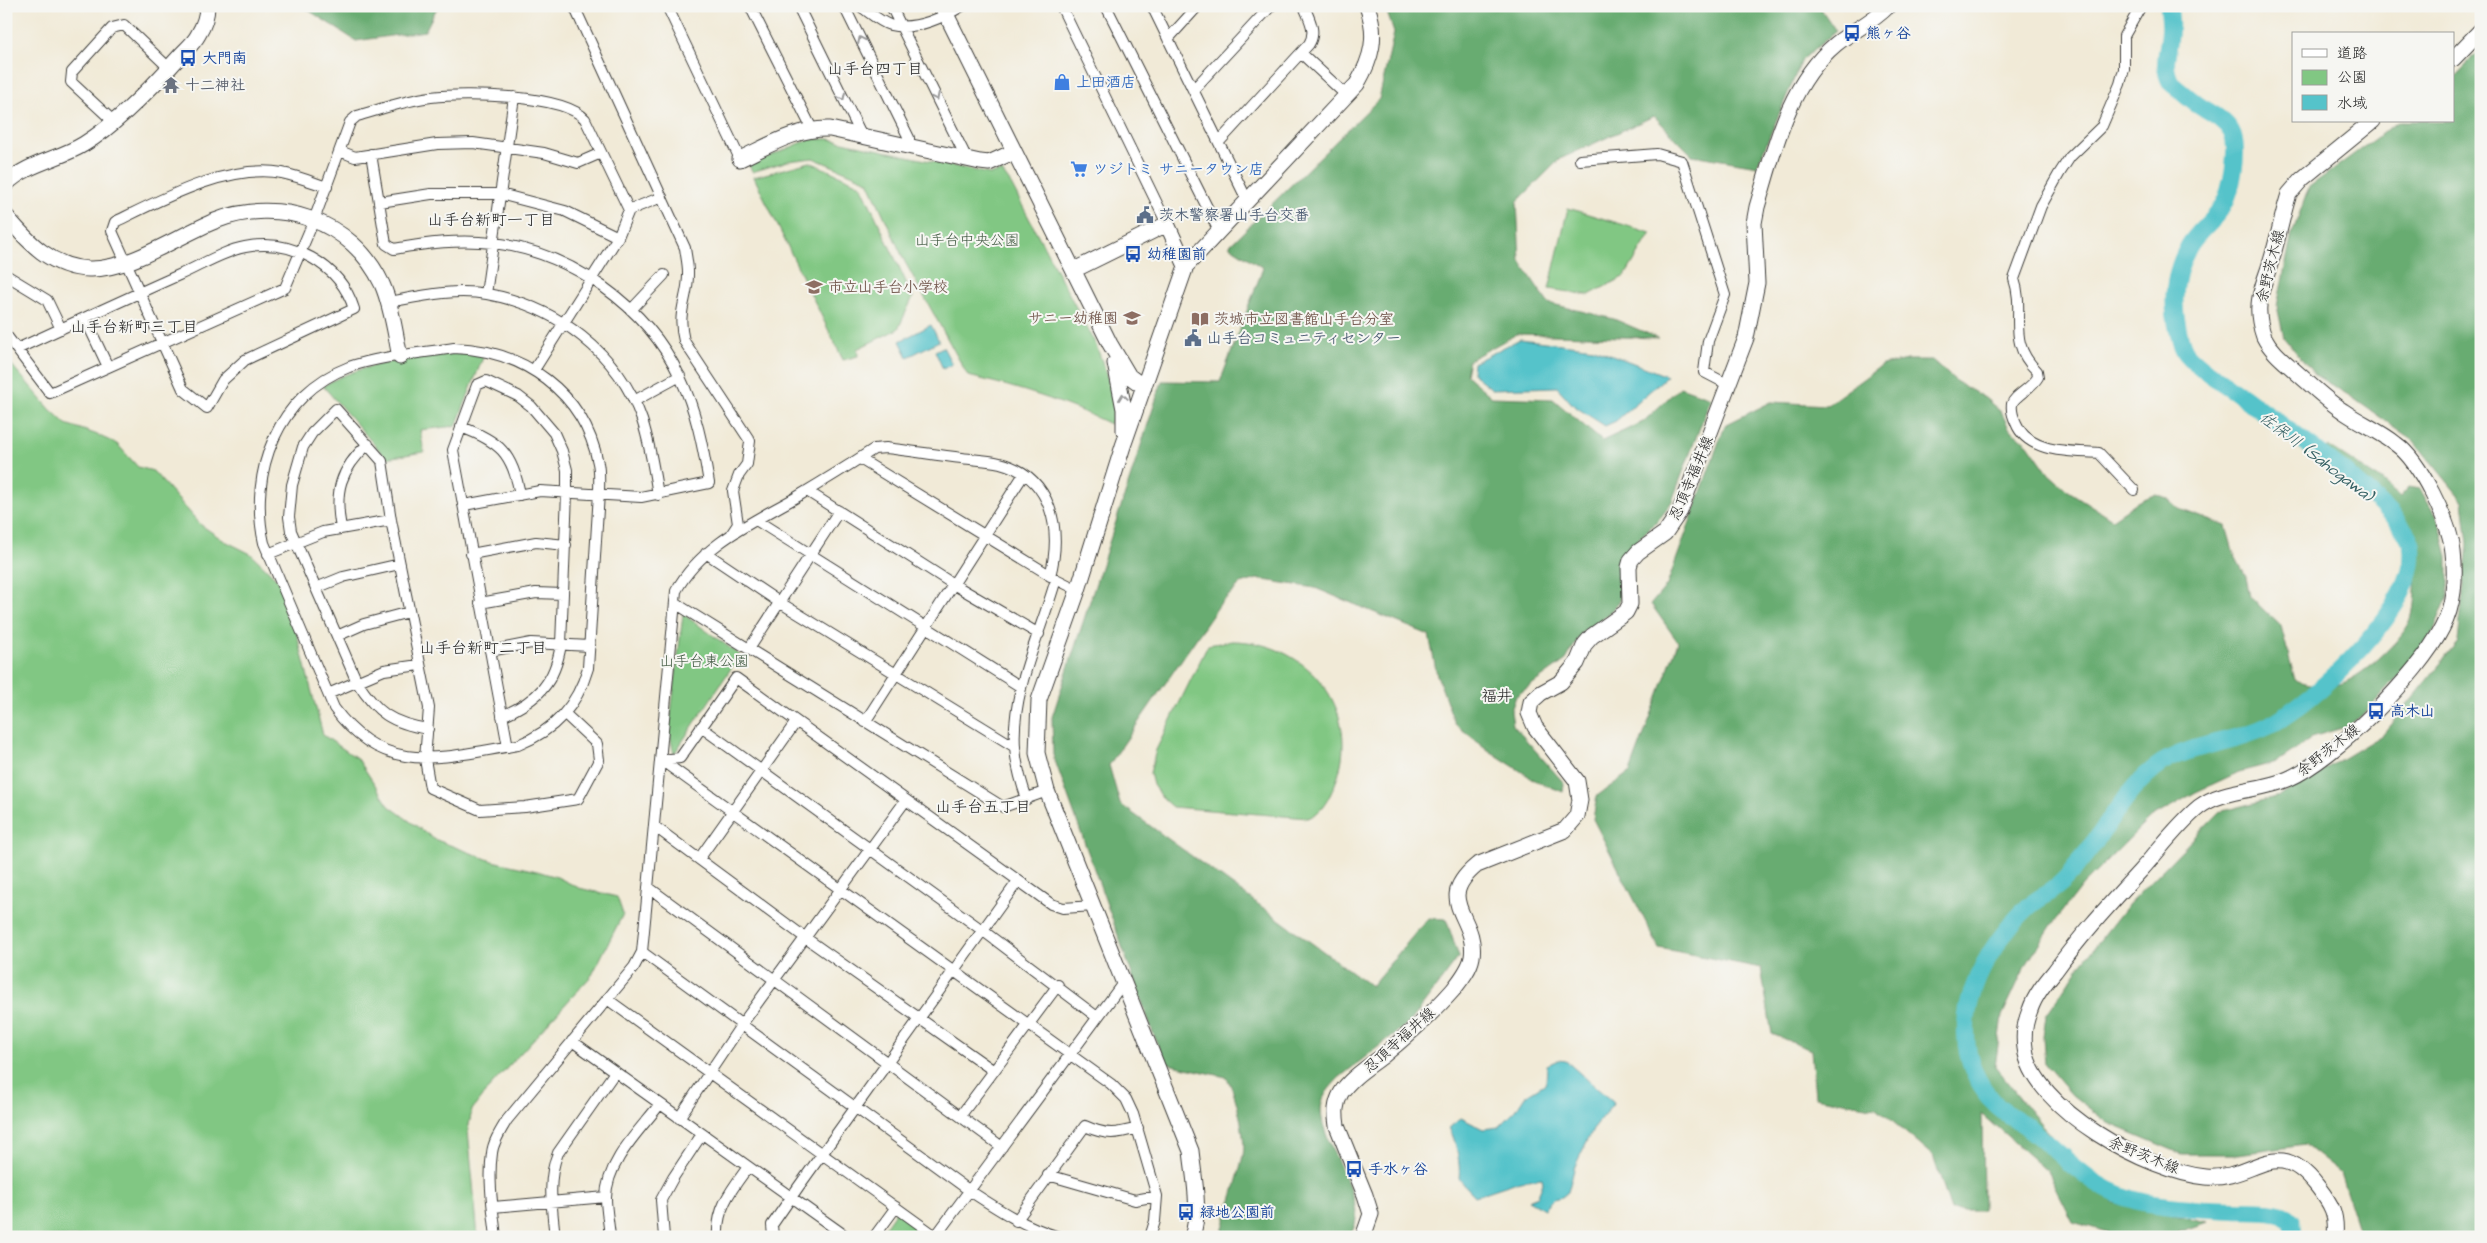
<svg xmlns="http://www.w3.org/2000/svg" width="2487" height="1243" font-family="'Architects Daughter','Klee One',sans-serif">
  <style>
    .green { fill: #81c783; stroke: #4e7250 }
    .forest { fill: #68ac71; stroke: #426446 }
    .water { fill: #55c3ca; stroke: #387073 }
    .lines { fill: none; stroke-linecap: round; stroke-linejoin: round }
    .river { stroke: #55c3ca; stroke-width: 18 }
    .street-casing { stroke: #3c3b38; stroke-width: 12 }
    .secondary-casing { stroke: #3c3b38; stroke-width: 17 }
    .street { stroke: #fff; stroke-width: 10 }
    .secondary { stroke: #fff; stroke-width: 15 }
    .oneway { stroke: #999 }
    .labels { text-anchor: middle; stroke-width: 4; stroke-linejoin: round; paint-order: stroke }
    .transit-label { font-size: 15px; font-weight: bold; fill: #164399; stroke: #f6f6f2; text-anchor: start }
    .shop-label { font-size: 15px; font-weight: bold; fill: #366cbe; stroke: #f6f6f2; text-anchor: start }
    .worship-label { font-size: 15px; font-weight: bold; fill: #5b616d; stroke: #f6f6f2; text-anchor: start }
    .service-label { font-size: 15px; font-weight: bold; fill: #4e5e75; stroke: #f6f6f2; text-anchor: start }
    .park-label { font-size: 15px; fill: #3f5840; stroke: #f6f6f2 }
    .street-label { font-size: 15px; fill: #1c1c1c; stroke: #f6f6f2 }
    .education-label { font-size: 15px; font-weight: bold; fill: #785e54; stroke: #f6f6f2; text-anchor: start }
    .neighbourhood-label { font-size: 16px; fill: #1c1c1c; stroke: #f6f6f2 }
    .water-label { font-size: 16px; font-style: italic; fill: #335f62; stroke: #f6f6f2 }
  </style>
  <rect width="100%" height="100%" fill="#f6f6f2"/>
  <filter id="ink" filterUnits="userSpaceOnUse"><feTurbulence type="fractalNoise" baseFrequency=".02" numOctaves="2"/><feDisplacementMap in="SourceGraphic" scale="10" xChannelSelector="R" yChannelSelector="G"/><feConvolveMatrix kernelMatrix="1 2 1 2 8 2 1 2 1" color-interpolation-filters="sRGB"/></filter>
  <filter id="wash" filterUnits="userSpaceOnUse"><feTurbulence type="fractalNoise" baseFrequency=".0096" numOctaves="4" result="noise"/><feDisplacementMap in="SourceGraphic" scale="20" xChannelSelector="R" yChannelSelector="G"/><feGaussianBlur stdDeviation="1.12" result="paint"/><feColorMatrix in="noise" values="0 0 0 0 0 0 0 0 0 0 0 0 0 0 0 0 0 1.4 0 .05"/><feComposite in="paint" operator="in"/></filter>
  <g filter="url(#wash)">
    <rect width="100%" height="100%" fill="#f1ead7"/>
    <path class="green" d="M810 139H829L990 174 1002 172 1011 184 1096 345C1102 362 1121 408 1110 424 1065 402 1017 387 968 376L905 262 868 181 813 158 788 161 752 172 749 165Z
      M810 162 861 185 913 297 898 329 857 349 858 356 843 360 754 177Z
      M1568 208 1651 233 1625 276 1589 295 1549 289Z
      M461 352 484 355 456 426 420 430 424 452 386 458 323 386C364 361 414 359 461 352Z
      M6 355 10 363 50 409 66 424 95 434 117 444 138 467 153 471 201 525 223 540 251 554 278 580 290 608 323 735 358 759 389 806 434 839 492 861 537 871 557 877 579 888 617 897 623 914 592 975 487 1090 472 1110 468 1130 478 1237H6Z
      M683 614 740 655 674 754 669 731Z
      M1232 641C1311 641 1368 716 1332 791 1327 802 1320 814 1308 818L1172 807 1161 797 1153 785 1150 773 1156 750 1208 645Z
      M897 1210 928 1233 926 1237H878Z"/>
    <path class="forest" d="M302 6H438L425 31 356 41Z
      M1385 6H1819L1836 31 1802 60 1757 166 1692 155 1654 116 1560 159 1517 202 1520 261 1548 303 1614 319 1658 338 1517 334 1469 360 1466 375 1492 397 1553 399 1602 441 1643 422 1680 387 1711 398 1672 501C1659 525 1635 538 1619 560L1622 586 1619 602 1606 616 1582 632 1566 660 1516 696 1511 711 1513 725 1564 783 1563 792 1536 781 1488 750 1455 724 1437 675 1429 635 1315 588 1257 579 1241 584 1220 604 1109 765 1120 804 1371 986 1428 918 1446 919 1459 957 1411 1021 1340 1077C1333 1084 1325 1092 1322 1102 1313 1141 1378 1205 1348 1237H1221C1227 1209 1238 1182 1243 1155 1247 1140 1235 1088 1226 1077L1164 1063 1053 755 1052 717 1162 381 1220 382 1263 268 1229 246 1379 99 1394 33Z
      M2481 49V1237H2355L2357 1226 2340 1173 2305 1145 2238 1154H2182L2108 1123 2072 1095 2045 1064 2043 1037 2046 1015 2079 967 2125 908 2219 812 2280 796 2382 735 2458 642 2468 544 2463 501 2414 441 2350 396 2315 375 2284 338 2277 306 2292 234 2309 187 2399 121H2453V79Z
      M1907 360H1932L1957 382 1985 398 2001 412 2009 428 2028 444 2049 474 2067 490 2112 519 2137 502 2156 494 2167 498 2179 509 2226 526 2234 554 2246 577 2250 597 2281 626 2295 680C2308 684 2321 687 2336 685 2357 682 2404 639 2411 619 2415 604 2415 588 2416 573 2416 564 2419 552 2415 543 2398 500 2359 477 2322 452L2328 446 2379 479 2400 497 2409 487 2420 489 2439 522 2448 556V596L2433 632 2412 661 2364 714 2346 727 2315 736 2277 762 2239 772 2196 792 2149 819 2082 886 2053 923 2026 965 2002 1016 1995 1067 2041 1124 2114 1203 2208 1222 2174 1234 2173 1237H2124L2073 1222 2047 1171 1982 1114 1983 1210H1951L1933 1156 1877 1108 1815 1097 1811 1050 1772 1034 1761 968 1659 948 1593 819 1597 796 1630 772 1678 642 1651 604 1667 585 1725 425 1771 402 1827 405 1882 365Z"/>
    <path class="water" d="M931 325 939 341 908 357 900 341Z
      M1520 339 1594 348 1667 376 1616 421 1605 426 1574 406 1557 387 1492 389 1472 373 1473 363Z
      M943 347 952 364 943 369 935 351Z
      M1558 1060 1566 1061 1614 1103 1593 1129 1575 1166 1568 1192 1562 1197 1553 1199 1544 1209 1528 1200 1538 1196 1543 1183 1542 1178 1520 1181 1475 1196 1459 1179C1461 1166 1456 1139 1449 1128L1461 1118 1483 1129 1499 1127 1516 1110 1525 1096 1546 1083 1547 1065Z"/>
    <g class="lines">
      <path class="river" d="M2169 6C2169 14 2171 23 2170 31 2169 50 2161 65 2171 83 2180 90 2188 98 2198 105 2209 112 2224 119 2231 131 2240 147 2232 192 2222 207 2213 221 2198 231 2189 246 2174 273 2171 301 2178 330 2180 338 2181 347 2187 354 2202 371 2224 383 2242 396 2276 422 2401 507 2411 543 2426 601 2314 702 2268 726 2234 743 2195 743 2162 763 2124 788 2108 829 2079 862 2074 869 2069 876 2062 882 2052 892 2038 898 2028 907 1973 960 1937 1043 1997 1106 2005 1114 2016 1119 2026 1126 2068 1158 2092 1193 2148 1203 2176 1208 2206 1209 2235 1210 2248 1211 2265 1209 2278 1213 2284 1214 2288 1218 2292 1222L2294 1237"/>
    </g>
  </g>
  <g filter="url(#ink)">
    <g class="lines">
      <g class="street-casing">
        <path id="street" d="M574 6 685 248C686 256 688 264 688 272 689 298 676 310 684 341L750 441 747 464 739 475 733 491 738 524 732 533
          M667 6 740 159
          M750 6 812 129
          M798 6 862 136
          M844 6 909 138V147
          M860 6C869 12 880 22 890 25 914 31 942 18 962 6
          M891 6 967 159
          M1061 6 1167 224
          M1106 6 1219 231
          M1152 6 1247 200
          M1168 39 1198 6
          M1301 53 1346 95
          M1193 90 1271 6
          M113 121 71 82 72 72 112 28 124 25 169 68
          M1219 142 1309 44C1317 31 1309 19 1304 6
          M340 151 355 157 437 144 473 143 544 153 578 163 601 153
          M371 154 386 244 394 249C427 243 459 239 493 243 570 252 647 306 680 377 696 410 703 447 709 483L641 497 540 491 464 505
          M1580 160 1657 154 1682 161 1725 295 1708 341 1704 372 1727 384
          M380 202 431 194H500L565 211 618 237
          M629 210 662 197
          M6 275 47 300 61 329
          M486 294 514 97
          M389 302C421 296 455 288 487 294 556 306 619 353 642 420 650 444 654 470 658 495
          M631 310 664 275
          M85 318 108 367
          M6 335 50 393 285 288 314 220 350 122 357 116C381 109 406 100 431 97 464 93 563 94 585 119L629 210 618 237 534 370
          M454 348C523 350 584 392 598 463 600 472 599 484 599 493L588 668C577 706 555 730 518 745 445 756 385 779 334 708L264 543C248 472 278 394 349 367 381 356 421 353 454 348Z
          M17 349C71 324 125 299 179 275 200 266 223 251 245 247 291 238 340 264 354 309L245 360 223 380 207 408 183 389 112 231 115 222C162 199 229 163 282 173 297 176 312 182 327 187
          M634 401 680 376
          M461 427C499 441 513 453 520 495
          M860 459 1056 579 1078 590
          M2134 490 2099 453C2072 451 2028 454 2016 423 2013 417 2011 411 2012 404 2014 396 2032 388 2038 377L2037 371C2005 340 2026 313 2014 279L2041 206 2059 174 2070 157 2102 126 2120 84 2124 69V36L2141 6
          M807 491 953 584 1039 634
          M756 520 1021 687
          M341 528C334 491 340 470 368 444
          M706 553 779 602 1015 747
          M268 554 323 532 391 520
          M471 554 536 542 566 545
          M316 588 343 577 400 564
          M480 603 536 593 563 594
          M675 603 1003 807 1047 791
          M337 636 364 624 409 612
          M749 649 839 511
          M490 651 531 643 590 646
          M328 694 384 670 419 665
          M502 716C538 700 555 683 561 644L567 493V470L562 451 554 433 531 406 518 396 486 381 477 385 453 450 508 747
          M865 722 1024 474
          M701 727 982 930 1097 1017
          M428 729C391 723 377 713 357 682L291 531 289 517 292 485 303 447 312 433 336 409 382 461 391 520 429 708 425 759 430 788 480 810 525 807 578 799 599 760 597 744 565 714
          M661 760 1111 1084 1126 1099 1133 1114 1157 1196 1155 1221 1150 1237
          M661 760 680 758 736 678 1051 904 1063 908 1094 906
          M1027 799C1021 782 1016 764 1015 747 1011 690 1041 633 1056 579
          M654 826 807 939 994 1071
          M699 859 796 722
          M648 887 1002 1147
          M642 952 970 1191C999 1210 1025 1227 1059 1237
          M607 999 937 1237
          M572 1041 847 1237
          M961 1115 1058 985
          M679 1118 742 1024 906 800
          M1048 1175 1135 1200 1157 1196
          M493 1207 606 1197
          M1016 1221 1085 1126C1107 1136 1116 1134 1138 1128
          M496 1237C493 1210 488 1180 492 1153 493 1142 501 1130 507 1120L634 967 642 952 676 591C701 545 751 523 795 498 822 482 848 466 874 449L886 448C911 451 937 455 962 458 975 460 988 460 1000 463 1053 477 1062 530 1050 576
          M555 1237C552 1209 547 1179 558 1153L615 1072
          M610 1237C609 1224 606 1210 606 1198 606 1162 640 1130 660 1104
          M664 1237 661 1200 673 1178 702 1134
          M718 1237C716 1208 732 1189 748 1167
          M773 1237 772 1225 799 1186 1018 881
          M874 1237 896 1207
          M935 1237 1123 983"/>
      </g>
      <g class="secondary-casing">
        <path id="secondary" d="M942 6 1110 344 1129 376 1144 387
          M2453 59 2481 30
          M740 159C770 145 796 128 830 129L980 162 989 163 1013 152
          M6 184C27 163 60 159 84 144 117 124 155 84 180 56 186 49 194 43 198 35 203 27 207 16 207 6
          M6 216C28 242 52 268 89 269 130 270 177 236 215 221 279 196 352 220 382 284 392 307 395 333 400 357
          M1074 270 1167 224 1186 266
          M1115 363 1124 409V431
          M1192 1237C1201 1209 1194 1179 1191 1151L1047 791 1037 753 1039 700 1078 590 1123 446 1186 266 1357 84C1372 58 1378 36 1367 6
          M1363 1237 1371 1214 1365 1195 1337 1126C1335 1113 1335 1104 1341 1093 1350 1078 1370 1066 1384 1055 1408 1035 1432 1014 1453 990 1460 981 1470 969 1472 957 1478 916 1432 902 1477 865L1565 830 1577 816 1580 800 1577 781 1535 727 1529 713 1531 702 1541 693 1561 682 1577 663 1585 644 1592 636 1626 612 1630 604 1629 567 1631 560 1638 552 1665 533 1680 511 1746 338 1757 283 1754 223 1757 207C1774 150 1788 84 1836 44 1852 31 1873 22 1888 6
          M2335 1237C2337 1214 2332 1205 2318 1187 2276 1132 2255 1181 2206 1177 2150 1172 2032 1109 2025 1048 2023 1035 2025 1022 2030 1010 2035 995 2045 983 2055 971 2081 935 2111 903 2141 870 2160 849 2177 825 2199 807 2224 788 2259 792 2288 779 2334 759 2419 674 2442 628 2454 606 2456 577 2453 552 2450 523 2420 461 2396 444 2380 431 2360 423 2343 411 2326 400 2311 385 2295 371 2284 361 2271 351 2264 337 2261 329 2258 315 2259 306 2259 292 2267 275 2271 261 2278 239 2282 216 2289 194L2302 179 2373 121"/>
      </g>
      <use href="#street" class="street"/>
      <use href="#secondary" class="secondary"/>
    </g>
    <defs><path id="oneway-chevron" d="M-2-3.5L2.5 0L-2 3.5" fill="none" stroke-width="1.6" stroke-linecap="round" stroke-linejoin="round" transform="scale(1.25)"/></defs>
    <g class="oneway">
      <use href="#oneway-chevron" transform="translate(861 40) rotate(-116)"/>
      <use href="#oneway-chevron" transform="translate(842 97) rotate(64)"/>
      <use href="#oneway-chevron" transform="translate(936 97) rotate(64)"/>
      <use href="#oneway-chevron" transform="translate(1123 397) rotate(-98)"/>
    </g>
  </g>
  <defs>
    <g id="bus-bare" transform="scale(1.35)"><path d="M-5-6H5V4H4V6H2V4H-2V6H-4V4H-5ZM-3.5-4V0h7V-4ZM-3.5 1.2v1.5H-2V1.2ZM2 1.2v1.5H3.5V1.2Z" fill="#1a4fb4" stroke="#f6f6f2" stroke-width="2.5" paint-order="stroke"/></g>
    <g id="shop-bare" transform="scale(1.35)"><path d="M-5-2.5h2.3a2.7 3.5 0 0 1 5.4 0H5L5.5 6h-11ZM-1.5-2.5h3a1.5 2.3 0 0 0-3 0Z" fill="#3f7fe0" stroke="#f6f6f2" stroke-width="2.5" paint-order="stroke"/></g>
    <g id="temple-bare" transform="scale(1.35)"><path d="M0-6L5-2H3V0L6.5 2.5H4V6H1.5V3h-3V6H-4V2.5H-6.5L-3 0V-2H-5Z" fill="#6b7280" stroke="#f6f6f2" stroke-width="2.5" paint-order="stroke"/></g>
    <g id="supermarket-bare" transform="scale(1.35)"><path d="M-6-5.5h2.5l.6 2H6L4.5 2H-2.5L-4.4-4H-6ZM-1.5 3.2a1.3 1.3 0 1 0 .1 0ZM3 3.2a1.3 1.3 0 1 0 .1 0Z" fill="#3f7fe0" stroke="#f6f6f2" stroke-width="2.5" paint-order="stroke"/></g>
    <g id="civic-bare" transform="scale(1.35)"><path d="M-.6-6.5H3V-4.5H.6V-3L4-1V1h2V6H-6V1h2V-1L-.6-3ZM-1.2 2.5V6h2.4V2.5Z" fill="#5c6f8a" stroke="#f6f6f2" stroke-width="2.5" paint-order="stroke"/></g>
    <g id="school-bare" transform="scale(1.35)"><path d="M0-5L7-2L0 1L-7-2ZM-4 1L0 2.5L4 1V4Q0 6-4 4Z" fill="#8d6e63" stroke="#f6f6f2" stroke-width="2.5" paint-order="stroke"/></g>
    <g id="library-bare" transform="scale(1.35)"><path d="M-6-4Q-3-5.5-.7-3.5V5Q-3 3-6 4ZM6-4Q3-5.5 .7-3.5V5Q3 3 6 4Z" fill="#8d6e63" stroke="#f6f6f2" stroke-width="2.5" paint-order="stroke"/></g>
  </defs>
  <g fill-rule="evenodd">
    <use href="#bus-bare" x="1852" y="33"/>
    <use href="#bus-bare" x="188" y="58"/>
    <use href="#shop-bare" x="1062" y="82"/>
    <use href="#temple-bare" x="171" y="85"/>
    <use href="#supermarket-bare" x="1079" y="169"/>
    <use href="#civic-bare" x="1145" y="215"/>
    <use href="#bus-bare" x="1133" y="254"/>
    <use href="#school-bare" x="814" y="287"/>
    <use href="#school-bare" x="1132" y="318"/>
    <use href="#library-bare" x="1200" y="319"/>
    <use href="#civic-bare" x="1193" y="338"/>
    <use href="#bus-bare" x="2376" y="711"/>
    <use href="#bus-bare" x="1354" y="1169"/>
    <use href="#bus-bare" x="1186" y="1212"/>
  </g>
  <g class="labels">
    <g class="transit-label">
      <text x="1866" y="38">熊ヶ谷</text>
      <text x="202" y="63">大門南</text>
      <text x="1147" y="259">幼稚園前</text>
      <text x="2390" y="716">高木山</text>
      <text x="1368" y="1174">手水ヶ谷</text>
      <text x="1200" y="1217">緑地公園前</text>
    </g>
    <g class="shop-label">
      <text x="1076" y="87">上田酒店</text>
      <text x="1093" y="174">ツジトミ サニータウン店</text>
    </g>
    <g class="worship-label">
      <text x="185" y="90">十二神社</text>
    </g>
    <g class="service-label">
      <text x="1159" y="220">茨木警察署山手台交番</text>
      <text x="1207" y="343">山手台コミュニティセンター</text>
    </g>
    <g class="park-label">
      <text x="967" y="245">山手台中央公園</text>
      <text x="704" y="666">山手台東公園</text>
    </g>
    <g class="street-label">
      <text transform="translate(2270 266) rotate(-76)" y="5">余野茨木線</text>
      <text transform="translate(1691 478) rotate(-67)" y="5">忍頂寺福井線</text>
      <text transform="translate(2328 750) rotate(-38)" y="5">余野茨木線</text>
      <text transform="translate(1399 1040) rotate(-42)" y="5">忍頂寺福井線</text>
      <text transform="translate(2144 1155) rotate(22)" y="5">余野茨木線</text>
    </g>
    <g class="education-label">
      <text x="828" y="292">市立山手台小学校</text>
      <text x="1118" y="323" text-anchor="end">サニー幼稚園</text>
      <text x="1214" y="324">茨城市立図書館山手台分室</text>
    </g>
    <g class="neighbourhood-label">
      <text x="875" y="74">山手台四丁目</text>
      <text x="491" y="225">山手台新町一丁目</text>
      <text x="134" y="332">山手台新町三丁目</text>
      <text x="483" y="653">山手台新町二丁目</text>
      <text x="1497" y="701">福井</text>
      <text x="983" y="812">山手台五丁目</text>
    </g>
    <g class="water-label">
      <text transform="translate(2317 456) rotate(37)" y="6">佐保川 (Sahogawa)</text>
    </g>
  </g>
  <rect width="2487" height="1243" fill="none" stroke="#f6f6f2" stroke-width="25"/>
  <rect x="2292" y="32" width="162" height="90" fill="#f6f6f2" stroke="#9f9f9c"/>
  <rect x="2302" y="49" width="25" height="8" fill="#ffffff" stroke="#9f9f9c"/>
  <text x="2337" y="58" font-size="15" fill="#1c1c1c">道路</text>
  <rect x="2302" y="70" width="25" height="15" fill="#81c783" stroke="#9f9f9c"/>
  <text x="2337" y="82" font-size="15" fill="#1c1c1c">公園</text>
  <rect x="2302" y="95" width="25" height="15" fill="#55c3ca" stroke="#9f9f9c"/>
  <text x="2337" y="108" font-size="15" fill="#1c1c1c">水域</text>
</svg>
